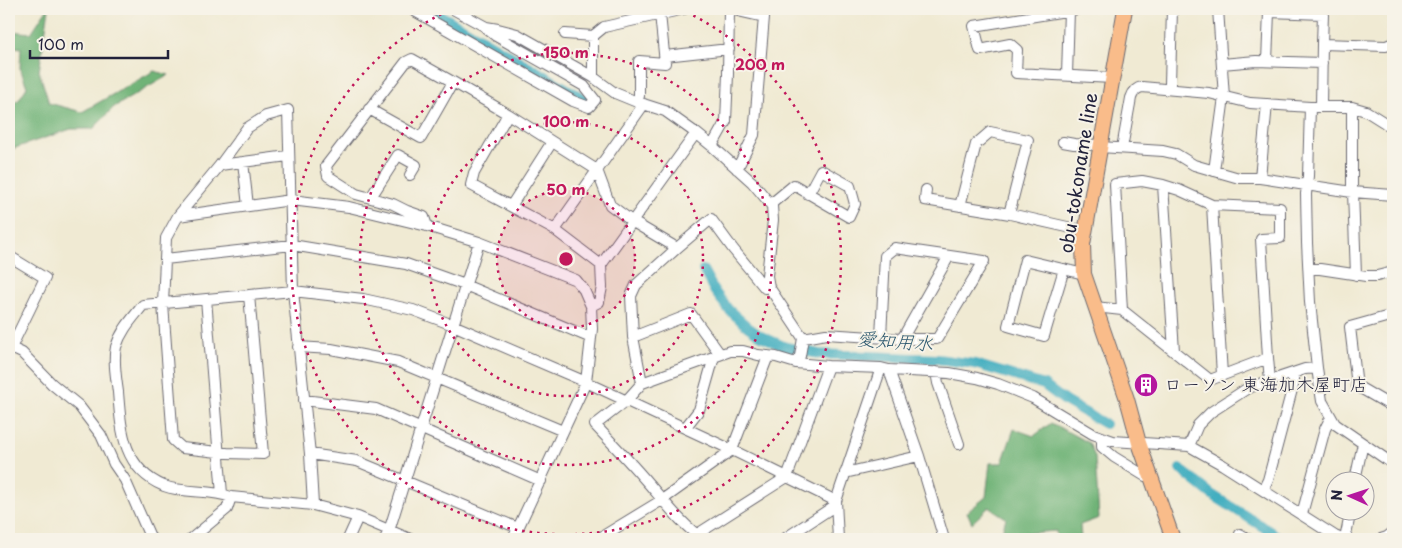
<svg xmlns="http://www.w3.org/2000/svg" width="1402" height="548" font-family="'Playpen Sans','Klee One',sans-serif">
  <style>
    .forest { fill: #70b377; stroke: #496a59 }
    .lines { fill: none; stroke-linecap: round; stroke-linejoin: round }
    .canal { stroke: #42aec0; stroke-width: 10 }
    .minor-casing { stroke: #6a6870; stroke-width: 12 }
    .major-casing { stroke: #6a6870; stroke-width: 16 }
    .minor { stroke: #fff; stroke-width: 10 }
    .major { stroke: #f9bc8a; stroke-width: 14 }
    .ring { fill: none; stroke: #c2185b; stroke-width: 2.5; stroke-dasharray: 2.5 5 }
    .labels { text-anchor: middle; stroke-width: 4; stroke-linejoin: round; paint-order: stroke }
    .street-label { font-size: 18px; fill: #22223b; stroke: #f7f3e8 }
    .poi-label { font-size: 18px; fill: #22223b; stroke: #f7f3e8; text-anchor: start }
    .water-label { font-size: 19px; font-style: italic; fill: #2f5a70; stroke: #f7f3e8 }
    .centre { fill: #c2185b; stroke: #f7f3e8; stroke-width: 2.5 }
    .ring-label { font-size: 15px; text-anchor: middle; font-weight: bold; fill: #c2185b; stroke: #f7f3e8; stroke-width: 4; stroke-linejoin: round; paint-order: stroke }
  </style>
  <rect width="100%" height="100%" fill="#f7f3e8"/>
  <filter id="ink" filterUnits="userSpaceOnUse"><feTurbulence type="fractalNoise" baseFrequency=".02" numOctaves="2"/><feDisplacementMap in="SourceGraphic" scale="10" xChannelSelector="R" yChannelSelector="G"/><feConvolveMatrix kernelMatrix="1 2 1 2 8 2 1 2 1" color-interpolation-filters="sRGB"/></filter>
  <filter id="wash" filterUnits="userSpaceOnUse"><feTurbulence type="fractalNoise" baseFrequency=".0096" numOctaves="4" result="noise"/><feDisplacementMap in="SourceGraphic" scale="20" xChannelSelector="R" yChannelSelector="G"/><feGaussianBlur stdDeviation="1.12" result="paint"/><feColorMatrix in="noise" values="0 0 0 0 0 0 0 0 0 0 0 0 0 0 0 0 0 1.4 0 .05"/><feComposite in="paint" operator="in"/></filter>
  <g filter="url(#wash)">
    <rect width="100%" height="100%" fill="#f0ead3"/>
    <path class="forest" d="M47 9H49L39 71 49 103 82 112 154 71 169 75 114 107 93 129H71L9 150V100L18 101 27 87 20 68 21 48 9 46V31L31 33Z
      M1051 423 1089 443 1095 457 1099 518 1080 525 1081 539H1057L1056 531 1016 534 1015 539H1000L1006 518 989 507 972 523 967 512 986 497 990 463H1002L1014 429 1034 436Z"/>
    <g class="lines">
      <path class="canal" d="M430 9 590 102
        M703 270 715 292 729 310 748 327 761 336 786 347 819 354 937 359 975 364 1044 385 1065 401 1105 424
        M1180 469 1211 494 1282 539"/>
    </g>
  </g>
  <g filter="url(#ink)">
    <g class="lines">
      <g class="minor-casing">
        <path id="minor" d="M411 9 573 101 589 107 595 100 584 86 496 36 486 28
          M453 9 486 27 498 29 517 34 593 77 615 93 637 102 665 111 696 133 712 146 726 121 728 74 729 9
          M729 9 764 17 754 135 737 169
          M1078 9 974 26 980 50 1010 44 1017 50 1016 73 1112 78
          M565 34 593 36 604 27 684 9
          M593 36V77
          M665 56 729 49
          M1267 61 1269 12 1323 14 1322 44
          M1222 64 1256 61 1322 63
          M1067 75 1069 10
          M1170 84 1172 9
          M637 102 639 96V61L665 63 660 14
          M1321 106 1322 44 1386 46 1393 43
          M1310 107 1308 176 1306 194 1307 243 1310 302 1317 368 1322 401 1335 424 1393 464
          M1352 107V192
          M369 109 421 138 453 82
          M508 114 474 173 471 185 555 230
          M1063 142 1074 144 1100 145
          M712 146 752 182 772 206 773 220 767 276 769 287
          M1100 147 1163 151 1176 154 1194 165 1239 178H1260L1352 192 1393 195
          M1122 148 1131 98C1133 92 1136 88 1142 87L1209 93 1250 103 1310 107H1352L1366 111 1393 128
          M243 162 248 206
          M220 165 288 156
          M1214 171 1224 97 1218 9
          M1260 178 1267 104
          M1163 185 1174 351
          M926 190 925 200 1010 214 1085 231
          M1353 192 1356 275
          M371 197 398 155 416 165 410 175
          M771 204 794 185 849 217 855 204 850 186 821 170 808 194
          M1212 205 1222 375
          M511 206 552 142
          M960 206 976 144 990 132 1028 140 1009 214
          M178 216 291 200 349 207 427 226 479 242 576 280 584 290 591 306 592 329 586 382 513 539
          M427 226 424 217 407 211 393 204 356 194 328 176 326 166 406 62 412 59 453 82 508 114 597 170 610 205 633 222 677 248
          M9 256 45 278 9 352
          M165 259 292 245 406 264 465 285 591 338
          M601 265 555 230 644 104
          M1064 269 1044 336 1008 326 1025 260 1084 274
          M1309 269H1320L1366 276H1377L1393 272
          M249 295 263 454 227 453 182 448 173 440 163 304 166 238 178 216 220 165 247 128 266 116 288 110 293 291 310 454 313 505
          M206 299 222 494
          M591 306 599 302 602 287 601 265 696 133
          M1095 307 1122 310 1210 380 1268 358
          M1122 310 1115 184 1142 181 1163 185 1179 190 1212 205 1280 208V238L1261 239 1268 358 1270 381
          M1393 315 1350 327 1357 386 1393 407
          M633 337 691 314 720 354
          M803 338 826 334 902 339H937L984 261 895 248 885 256 881 337
          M902 339 949 256
          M9 347 22 353 52 384 79 406 101 435 114 464 125 480 151 539
          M298 347 331 349 398 362 563 431
          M889 370 919 456 944 539
          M936 372 938 383 959 444
          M642 383 633 337 631 296 636 285 677 248 711 219 733 249 765 288 769 287 803 338 800 356 796 363
          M304 400 376 409 541 481
          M685 428 699 410 714 357
          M1102 438V447L1114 457 1145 476H1152
          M1189 446 1198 425 1211 412 1248 388 1305 369 1317 368
          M310 454 357 461 518 528
          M845 473 919 456
          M1355 480 1362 448 1365 445
          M1263 490 1268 480 1294 382V373
          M1302 514 1325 429 1331 417
          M1240 534 1248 539
          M696 535 787 477 828 366
          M191 539 227 509 231 497
          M348 539 358 517
          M385 539 389 531 479 242
          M410 539 358 517 313 505 231 497C210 489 185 494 164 486 123 469 121 430 118 392 116 377 113 361 116 347 121 330 133 318 143 305L293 291 363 299 413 310 453 325 586 382 732 450 836 501
          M596 539 603 536 662 500 732 450 768 356
          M703 539C685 528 663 500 648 483 631 463 613 444 595 425L626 401 642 383 730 351H743L758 355 776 357 796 363 828 366 881 368 889 370 949 373 977 378 998 384 1033 398 1093 434 1113 441 1189 446 1223 465 1335 536 1342 539
          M784 539 836 505
          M838 539 836 501 881 368
          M1345 539 1351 510
          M1381 539 1387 537 1393 532"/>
      </g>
      <g class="major-casing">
        <path id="major" d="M1125 9 1083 244 1084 274 1127 399 1139 443 1173 539"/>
      </g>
      <use href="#minor" class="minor"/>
      <use href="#major" class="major"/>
    </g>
  </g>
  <circle cx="566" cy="259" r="69" fill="#c2185b" fill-opacity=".12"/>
  <g class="ring">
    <circle cx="566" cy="259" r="69"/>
    <circle cx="566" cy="259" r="137"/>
    <circle cx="566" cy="259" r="206"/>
    <path d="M680 9A275 275 0 1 1 452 9"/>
  </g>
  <defs>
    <g id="building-disc" transform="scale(1.25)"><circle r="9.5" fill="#b5179e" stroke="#f7f3e8"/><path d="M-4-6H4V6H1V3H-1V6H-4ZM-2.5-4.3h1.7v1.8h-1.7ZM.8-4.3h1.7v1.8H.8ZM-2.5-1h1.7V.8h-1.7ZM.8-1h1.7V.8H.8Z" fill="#fff"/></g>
  </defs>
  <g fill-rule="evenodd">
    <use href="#building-disc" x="1146" y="385"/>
  </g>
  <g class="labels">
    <g class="street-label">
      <text transform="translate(1079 173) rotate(-81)" y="6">obu-tokoname line</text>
    </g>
    <g class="poi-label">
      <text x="1164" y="391">ローソン 東海加木屋町店</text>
    </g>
    <g class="water-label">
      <text transform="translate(895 341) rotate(4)" y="7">愛知用水</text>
    </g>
  </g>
  <circle cx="566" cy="259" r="8" class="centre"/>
  <g class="ring-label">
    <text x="566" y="58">150 m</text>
    <text x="760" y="70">200 m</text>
    <text x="566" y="127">100 m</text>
    <text x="566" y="195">50 m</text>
  </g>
  <rect width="1402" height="548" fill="none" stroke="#f7f3e8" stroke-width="30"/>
  <g transform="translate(1350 496) rotate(273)"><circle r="24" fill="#f7f3e8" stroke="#a29fa3"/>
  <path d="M0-4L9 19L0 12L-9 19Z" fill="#b5179e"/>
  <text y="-8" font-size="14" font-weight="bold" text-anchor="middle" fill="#22223b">N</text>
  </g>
  <path d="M30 50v8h138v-8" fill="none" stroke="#22223b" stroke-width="2.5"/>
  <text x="38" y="50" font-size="15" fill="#22223b" stroke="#f7f3e8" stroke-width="4" paint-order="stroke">100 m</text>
</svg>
